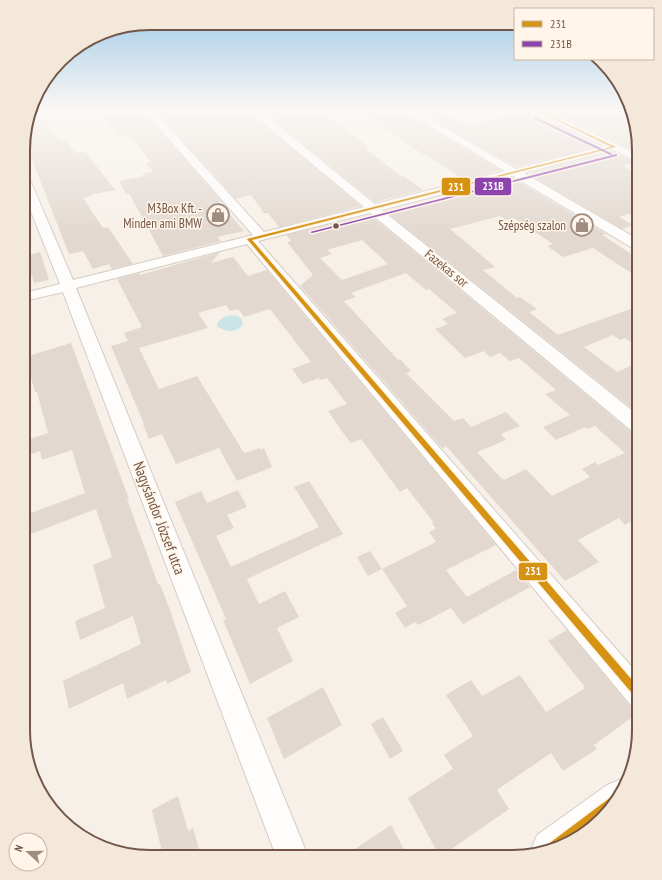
<svg xmlns="http://www.w3.org/2000/svg" width="662" height="880" font-family="'PT Sans Narrow',sans-serif">
  <style>
    .water { fill: #cae5e6 }
    .building { fill: #e2d8d0; fill-rule: evenodd }
    .lines { fill: none; stroke-linecap: round; stroke-linejoin: round }
    .street-casing { stroke: #d4ccc5; stroke-width: 2 }
    .secondary-casing { stroke: #d5ccc4; stroke-width: 2 }
    .street { fill: #fefdfc; fill-rule: evenodd }
    .secondary { fill: #fefdfc; fill-rule: evenodd }
    .bus-1-casing { stroke: #fff5e8; stroke-width: 3 }
    .bus-2-casing { stroke: #fff5e8; stroke-width: 3 }
    .bus-1 { fill: #d69212; fill-rule: evenodd }
    .bus-2 { fill: #8e44ad; fill-rule: evenodd }
    .bus-dot { fill: #735649; stroke: #fff5e8; stroke-width: 1.5 }
    .labels { text-anchor: middle; stroke-width: 3; stroke-linejoin: round; paint-order: stroke }
    .far-poi-label { font-size: 13px; fill: #735649; stroke: #fff5e8; text-anchor: end }
    .far-street-label { font-size: 13px; fill: #735649; stroke: #fff5e8 }
    .street-label { font-size: 15px; fill: #735649; stroke: #fff5e8 }
    .rim { fill: none; stroke: #735649; stroke-width: 2 }
    .line-badge { stroke: #fff5e8; stroke-width: 1.5 }
    .badge-label { font-size: 11px; text-anchor: middle; font-weight: bold; fill: #fff }
  </style>
  <rect width="100%" height="100%" fill="#f6f0e8"/>
  <path class="water" d="M227 316C234 315 241 315 243 323 239 333 225 333 217 326 218 320 222 318 227 316Z"/>
  <path class="building" d="M97 111H143L222 202H220L244 231 217 237 221 241 163 256 129 193 126 194 119 181 144 176 142 174 153 172 146 163 151 162 130 136 120 137 115 129 111 130Z
    M156 111H248L361 206 279 227 268 213H264L251 195 236 199Z
    M262 111H321L368 147 365 148 401 176H404L423 190 375 202Z
    M384 111H402L501 170 464 180 424 153 422 154 366 114Z
    M442 111 467 125 511 116 501 111H532L534 114 600 146 516 167 424 114Z
    M548 111H630L639 153Z
    M44 118 60 141 66 140 75 153 85 151 115 190 90 195 91 196 83 198 103 228 108 227 133 264 112 269 109 264 93 269 83 251 69 254 24 139 29 120Z
    M613 152 636 162 622 166 639 175V211L619 217 633 225 622 229 528 174Z
    M513 178 606 234 602 235 639 259V278L593 248 563 257 547 246 553 244 514 218 506 220 500 216 450 229 495 267 483 270 517 298 520 297 537 309 529 312 558 335 639 306V348L625 338 620 340 613 335 584 347 617 372 639 362V414L385 211 477 189 475 188Z
    M370 215 631 432 639 434V517L625 525 619 518 578 540 599 562 565 581 446 446 443 449 300 286 313 275 287 242 291 241 286 235ZM362 240 388 264 342 280 320 258 332 254 327 250ZM406 273 426 290 429 289 457 313 442 319 448 324 435 329 465 358 484 351 490 357 500 353 510 361 519 358 556 390 545 394 570 415 543 427 556 440 585 427 588 429 595 426 625 453 598 465 595 462 582 469 590 477 552 496 526 469 504 480 500 477 477 452 506 440 501 434 520 426 506 412 471 427 463 418 454 421 406 373 411 371 400 359 398 360 344 301 356 297 351 293Z
    M40 252 49 280 34 283 26 256Z
    M220 252 211 263 233 257 248 276 267 270 496 545 446 570 467 597 516 570 530 587 463 624 451 608 418 625 415 622 405 628 395 613 407 606 382 569 436 542 429 532 436 529 432 523H434L407 488 400 492 361 439 351 443 341 430 328 411 347 404 327 378 320 380 319 378 303 384 292 369 311 362 270 309 244 317 238 309 230 311 226 305 198 313 208 328 139 348 159 389 197 376 244 453 260 448 261 450 264 448 272 467 237 481 219 448 176 464 162 434 149 439 143 424H144L111 346 128 341 124 333 142 327 117 279 139 273 140 275Z
    M71 343 129 499H127L158 584H160L170 610 191 672 167 684 166 680 127 699 123 683 69 709 63 681 141 644 133 616 80 640 75 621 105 608 93 565 112 557 96 509 23 537V516L85 493 72 450 42 460 40 451 24 457V441L48 433 37 392H35L25 357Z
    M309 481 343 534 247 579 259 604 285 591 299 617 277 628 293 661 250 684 223 620 226 619 175 502 201 491 207 503 238 490 247 507 227 515 234 528 216 536 231 567 319 527 294 487Z
    M370 551 382 569 368 576 357 557Z
    M567 630 629 705 633 707 638 713 594 745 597 749 563 771 551 753 497 790 509 809 440 857 408 798 453 769 444 755 473 736 446 695 471 680 482 696 520 675 546 712 584 689 583 687H585L548 641Z
    M323 687 342 725 284 759 267 718Z
    M383 717 403 751 390 759 371 724Z
    M178 796 188 831 193 828 201 856H163L152 810Z
    M391 825 408 857H343Z"/>
  <g class="lines">
    <g class="street-casing">
      <path id="street" d="M144 111H154L264 232 364 207 249 111H260L375 204 505 171 405 111H416L516 169 604 146 535 113 533 111H545L639 155V162L613 150 524 173 639 240V250L634 249 513 176 382 210 639 416V433L632 431 370 213 258 241 639 675V708L630 704 247 244 76 288 308 856H276L63 292 24 301V293L60 284 24 194V177L30 180 73 280 253 235Z"/>
    </g>
    <g class="secondary-casing">
      <path id="secondary" d="M619 780 624 782 617 801 568 844 534 852 532 848 537 835 607 785Z"/>
    </g>
    <use href="#street" class="street"/>
    <use href="#secondary" class="secondary"/>
    <g class="bus-1-casing">
      <path id="bus-1" d="M537 111H540L616 147 252 240 639 688V699L636 698 247 239 611 147Z
        M618 792 620 793 617 801 596 820 562 845 546 849 547 845 615 794Z"/>
    </g>
    <g class="bus-2-casing">
      <path id="bus-2" d="M534 117H536L613 154 610 155 534 119Z
        M616 154H617V156L312 233 310 232Z"/>
    </g>
    <use href="#bus-1" class="bus-1"/>
    <use href="#bus-2" class="bus-2"/>
  </g>
  <linearGradient id="sky" x2="0" y2="1"><stop stop-color="#9cc8e7"/><stop offset="0.47" stop-color="#fbf8f5"/><stop offset="1" stop-color="#fbf8f5" stop-opacity="0"/></linearGradient>
  <rect width="662" height="234" fill="url(#sky)"/>
  <defs>
    <g id="shop-ring" transform="scale(1.15)"><circle r="9.5" fill="#fff5e8" stroke="#a18c81" stroke-width="1.5"/><path d="M-5-2.5h2.3a2.7 3.5 0 0 1 5.4 0H5L5.5 6h-11ZM-1.5-2.5h3a1.5 2.3 0 0 0-3 0Z" fill="#a18c81"/></g>
  </defs>
  <g fill-rule="evenodd">
    <use href="#shop-ring" x="218" y="215"/>
    <use href="#shop-ring" x="582" y="225"/>
  </g>
  <circle class="bus-dot" cx="336" cy="226" r="3.5"/>
  <g class="labels">
    <g class="far-poi-label">
      <text x="202" y="213">M3Box Kft. -<tspan x="202" dy="15">Minden ami BMW</tspan></text>
      <text x="566" y="230">Szépség szalon</text>
    </g>
    <g class="far-street-label">
      <text transform="translate(447 268) rotate(39)" y="5">Fazekas sor</text>
    </g>
    <g class="street-label">
      <text transform="translate(159 518) rotate(69)" y="5">Nagysándor József utca</text>
    </g>
  </g>
  <path d="M0 0H662V880H0ZM150 30H512A120 120 0 0 1 632 150V730A120 120 0 0 1 512 850H150A120 120 0 0 1 30 730V150A120 120 0 0 1 150 30Z" fill="#f4e8db" fill-rule="evenodd"/>
  <path class="rim" d="M150 30H512A120 120 0 0 1 632 150V730A120 120 0 0 1 512 850H150A120 120 0 0 1 30 730V150A120 120 0 0 1 150 30Z"/>
  <g class="line-badge">
    <rect x="474" y="177" width="38" height="19" rx="4" fill="#8e44ad"/>
    <rect x="441" y="177" width="30" height="19" rx="4" fill="#d69212"/>
    <rect x="518" y="562" width="30" height="19" rx="4" fill="#d69212"/>
  </g>
  <g class="badge-label">
    <text x="493" y="190">231B</text>
    <text x="456" y="191">231</text>
    <text x="533" y="575">231</text>
  </g>
  <rect x="514" y="8" width="140" height="52" fill="#fff5e8" stroke="#c7b5a8"/>
  <rect x="522" y="21" width="20" height="6" fill="#d69212" stroke="#c7b5a8"/>
  <text x="550" y="28" font-size="12" fill="#735649">231</text>
  <rect x="522" y="41" width="20" height="6" fill="#8e44ad" stroke="#c7b5a8"/>
  <text x="550" y="48" font-size="12" fill="#735649">231B</text>
  <g transform="translate(28 852) rotate(291)"><circle r="19" fill="#fff5e8" stroke="#c7b5a8"/>
  <path d="M0-3L7 15L0 10L-7 15Z" fill="#a18c81"/>
  <text y="-6" font-size="11" font-weight="bold" text-anchor="middle" fill="#735649">N</text>
  </g>
</svg>
